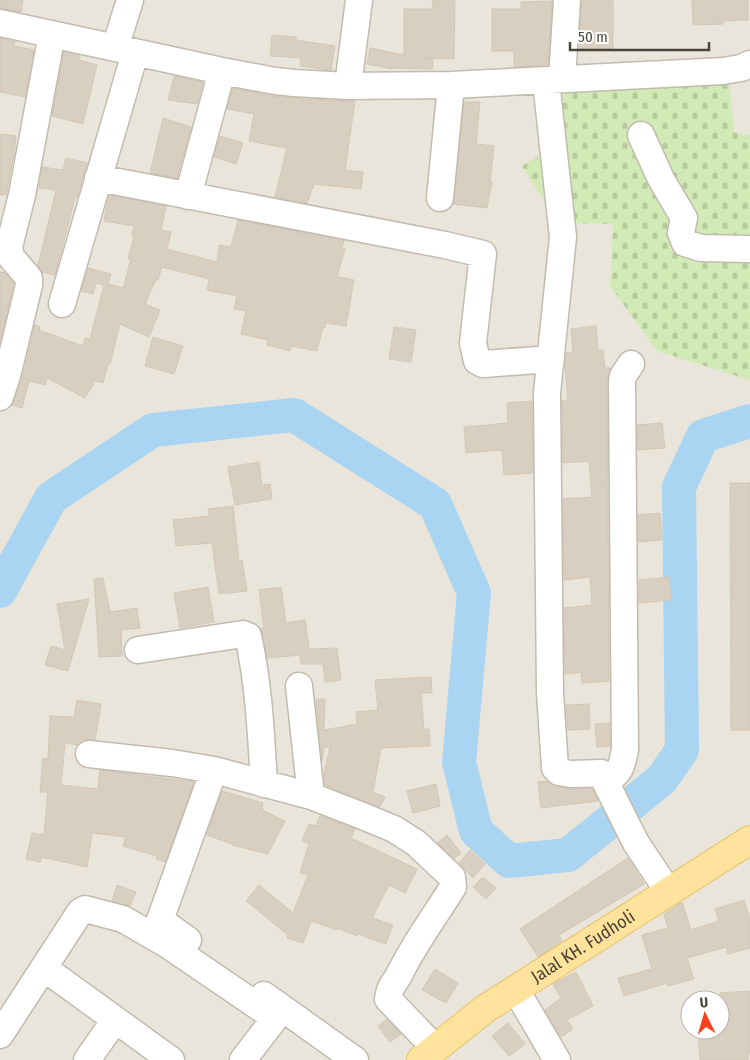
<svg xmlns="http://www.w3.org/2000/svg" width="750" height="1060" font-family="'Fira Sans Condensed',sans-serif">
  <style>
    .residential { fill: #eae5da; fill-rule: evenodd }
    .cemetery { fill: url(#cemetery-stones) }
    .lines { fill: none; stroke-linecap: round; stroke-linejoin: round }
    .river { stroke: #a9d4f2; stroke-width: 34 }
    .building { fill: #d8cfc1; stroke: #d3c7b4 }
    .minor-casing { stroke: #c2bbae; stroke-width: 29 }
    .major-casing { stroke: #e6c16a; stroke-width: 30 }
    .minor { stroke: #fff; stroke-width: 26 }
    .major { stroke: #ffe39c; stroke-width: 28 }
    .labels { text-anchor: middle; stroke-width: 5; stroke-linejoin: round; paint-order: stroke }
    .street-label { font-size: 18px; fill: #4b4439; stroke: #fff }
  </style>
  <defs>
    <pattern id="cemetery-stones" width="16" height="16" patternUnits="userSpaceOnUse" patternTransform="scale(1.25)"><rect width="16" height="16" fill="#d2eab5"/><path d="M2 7V4a2 2 0 0 1 4 0v3zM10 15v-3a2 2 0 0 1 4 0v3z" fill="#b6ca9c"/></pattern>
  </defs>
  <rect width="100%" height="100%" fill="#f6f3ec"/>
  <path class="residential" d="M0 0H750V1060H0ZM690 1000H720V1030H690Z"/>
  <path class="cemetery" d="M729 77 734 132 750 135V380L657 351 610 286 613 224 557 223 522 166 560 144 553 83Z"/>
  <g class="lines">
    <path class="river" d="M0 591 51 498 153 430 294 415 435 504 474 593 459 762 476 831 509 861 568 855 662 779 682 750 679 487 703 436 750 421"/>
  </g>
  <path class="building" d="M0 0H23L21 12 0 8Z
    M433 0H455L454 59 424 58 433 60 432 69 394 68 393 69 367 64 370 48 404 55V9H432Z
    M582 0H613V49H579Z
    M692 0H748V20L723 21V24L693 25Z
    M552 1 548 65 514 67V51H492V9H521V2Z
    M272 35 296 37V40L335 46 331 70 300 66 301 58 270 56Z
    M0 38 15 42 14 46 34 50 25 97 0 92Z
    M64 52 80 56 79 60 97 65 83 124 52 116Z
    M174 76 203 82 197 104 168 100Z
    M233 88 272 96 303 99 355 101 345 170 363 172 361 189 314 184 307 203 275 197 287 148 249 141 254 114 227 109Z
    M464 102H480L476 144 494 146 490 182H492L487 208 453 204Z
    M163 118 191 127 177 178 150 173Z
    M0 134 16 136 14 154 6 195H0Z
    M220 136 243 143 236 164 214 157Z
    M66 158 87 163 77 198H75L55 275 42 272 38 266 56 190 39 188 42 167 63 170Z
    M109 195 166 206 161 230 171 232 167 249 217 262 219 245 231 247 238 220 344 241 342 248 345 249 337 277 354 280 346 326 326 323 325 328 323 327 317 351 291 346 290 351 267 345 268 340 241 334 246 311 234 309 237 296 207 290 209 279 162 267 158 280H156L145 304 160 310 149 337 120 324 110 364H108L103 383 95 381 85 398 47 378 45 385 29 381 22 408 12 405 22 380 35 325 40 327 39 330 83 346 85 338 90 339 104 285 96 283 93 294 81 291 88 268 111 274 108 284 123 288 131 259H128L134 237 132 236 134 226 104 221Z
    M0 272 5 273 14 283 0 341Z
    M596 326 598 351 603 350 605 368H611L607 381 609 681 582 683 581 672 565 674 564 608 592 605 590 577 564 580 563 499 592 497 589 461 563 463 562 401H568L565 366 566 353 573 352 571 329Z
    M394 327 416 330 411 362 389 359Z
    M153 337 183 346 174 374 145 366Z
    M532 401 533 473 504 475 502 450 466 453 464 427 508 423 507 403Z
    M662 423 665 448 638 450 637 425Z
    M259 462 262 485 270 484 272 499 235 505 228 467Z
    M730 483H750V730H731Z
    M233 506 239 561 242 560 247 591 219 594 212 543 176 546 173 520 209 516 208 509Z
    M660 513 662 540 638 542V515Z
    M669 577 671 600 639 603V580Z
    M103 578 110 612 137 608 140 628 121 630 122 656 99 657 94 579Z
    M208 587 214 622 180 628 174 593Z
    M281 587 286 623 305 620 309 649 337 648 341 680 325 682 323 664H301L300 655 267 658 261 628H264L259 590Z
    M89 599 68 671 45 665 51 646 65 650 57 604Z
    M431 677 432 693H421L424 729H429L430 746 381 748 373 792 385 797 380 807 325 785 324 774 330 746 324 748 322 762 316 699H325L324 730 357 724 356 712 378 710 375 680Z
    M77 700 101 704 95 740H83L77 745 65 743 61 785 98 789 100 770 194 782 165 862 156 859 157 856 123 846 126 837 92 833 87 867 41 857 40 862 26 859 32 833 44 835 48 792H40L43 758 48 759 50 716 74 717Z
    M589 704 590 729 568 730 566 705Z
    M610 723V746L597 747 595 724Z
    M546 781 557 787 571 789 592 788 598 801 541 808 538 782Z
    M436 784 440 806 413 813 407 791Z
    M222 791 263 803 262 810 285 821 268 854 232 845V844L207 835Z
    M320 816 355 829 351 838 417 869 405 893 389 885 372 918 393 925 386 944 358 934 357 936 337 928V930L311 921 303 943 287 938 288 935 246 901 259 885 293 913 308 875 300 873 309 844 302 841 309 824 316 826Z
    M447 835 461 853 454 859 437 843Z
    M470 850 485 864 473 878 459 863Z
    M628 858 644 884 559 935 562 941 538 957 520 929Z
    M483 877 496 888 486 899 473 887Z
    M117 885 136 892 130 906 112 901Z
    M744 900 750 920V948L728 954 726 947 687 958 694 979 668 986 667 983 624 996 618 978 652 969 642 935 668 928 664 914 682 902 691 930 719 921 715 909Z
    M435 969 458 983 446 1003 422 990Z
    M576 972 593 1006 567 1020 573 1029 561 1037 545 1010 561 998 553 984Z
    M750 991V1052L748 1053V1060H700L698 1030H720V993Z
    M387 1019 401 1034 390 1042 378 1026Z
    M508 1023 525 1044 509 1056 492 1036Z"/>
  <g class="lines">
    <g class="minor-casing">
      <path id="minor" d="M0 23 222 71 275 81 294 83 348 86 451 85 723 71 741 68 750 64
        M115 48 130 0
        M562 79 567 0
        M546 81 563 237 547 393 550 693 555 768 559 772 571 774 601 773 636 843 668 891
        M348 86 359 0
        M641 135 661 179 684 218 681 233 685 243 701 248 750 249
        M98 178 445 245 483 254 473 343 477 361 483 364 551 359
        M188 196 222 71
        M440 198 451 85
        M62 304 135 53
        M0 397 7 376 29 285V278L11 257 9 247 22 195 52 34
        M138 650 243 634 248 636C259 685 261 734 264 784
        M89 754 172 763 214 770 311 796 299 686
        M606 783C621 770 621 769 625 750L622 381 623 376 631 364
        M311 796 360 815 394 829 416 843 452 877 453 887C435 916 414 944 399 975 393 986 390 985 388 999L435 1048
        M188 940 160 920 214 770
        M44 968 171 1060
        M516 990 557 1060
        M264 995 355 1060
        M0 1035 80 912 85 909 123 919 168 945 275 1018 243 1060
        M87 1060 115 1020"/>
    </g>
    <g class="major-casing">
      <g id="major">
        <path id="s1" d="M421 1060 485 1009 750 840"/>
      </g>
    </g>
    <use href="#minor" class="minor"/>
    <use href="#major" class="major"/>
  </g>
  <g class="labels">
    <g class="street-label">
      <text dy="6" stroke="none"><textPath href="#s1" startOffset="198">Jalal KH. Fudholi</textPath></text>
    </g>
  </g>
  <g transform="translate(705 1015) rotate(355)"><circle r="24" fill="#ffffff" stroke="#b7b4b0"/>
  <path d="M0-4L9 19L0 12L-9 19Z" fill="#fc3f1d"/>
  <text y="-8" font-size="14" font-weight="bold" text-anchor="middle" fill="#4b4439">U</text>
  </g>
  <path d="M570 42v8h139v-8" fill="none" stroke="#4b4439" stroke-width="2.5"/>
  <text x="578" y="42" font-size="15" fill="#4b4439" stroke="#ffffff" stroke-width="4" paint-order="stroke">50 m</text>
</svg>
